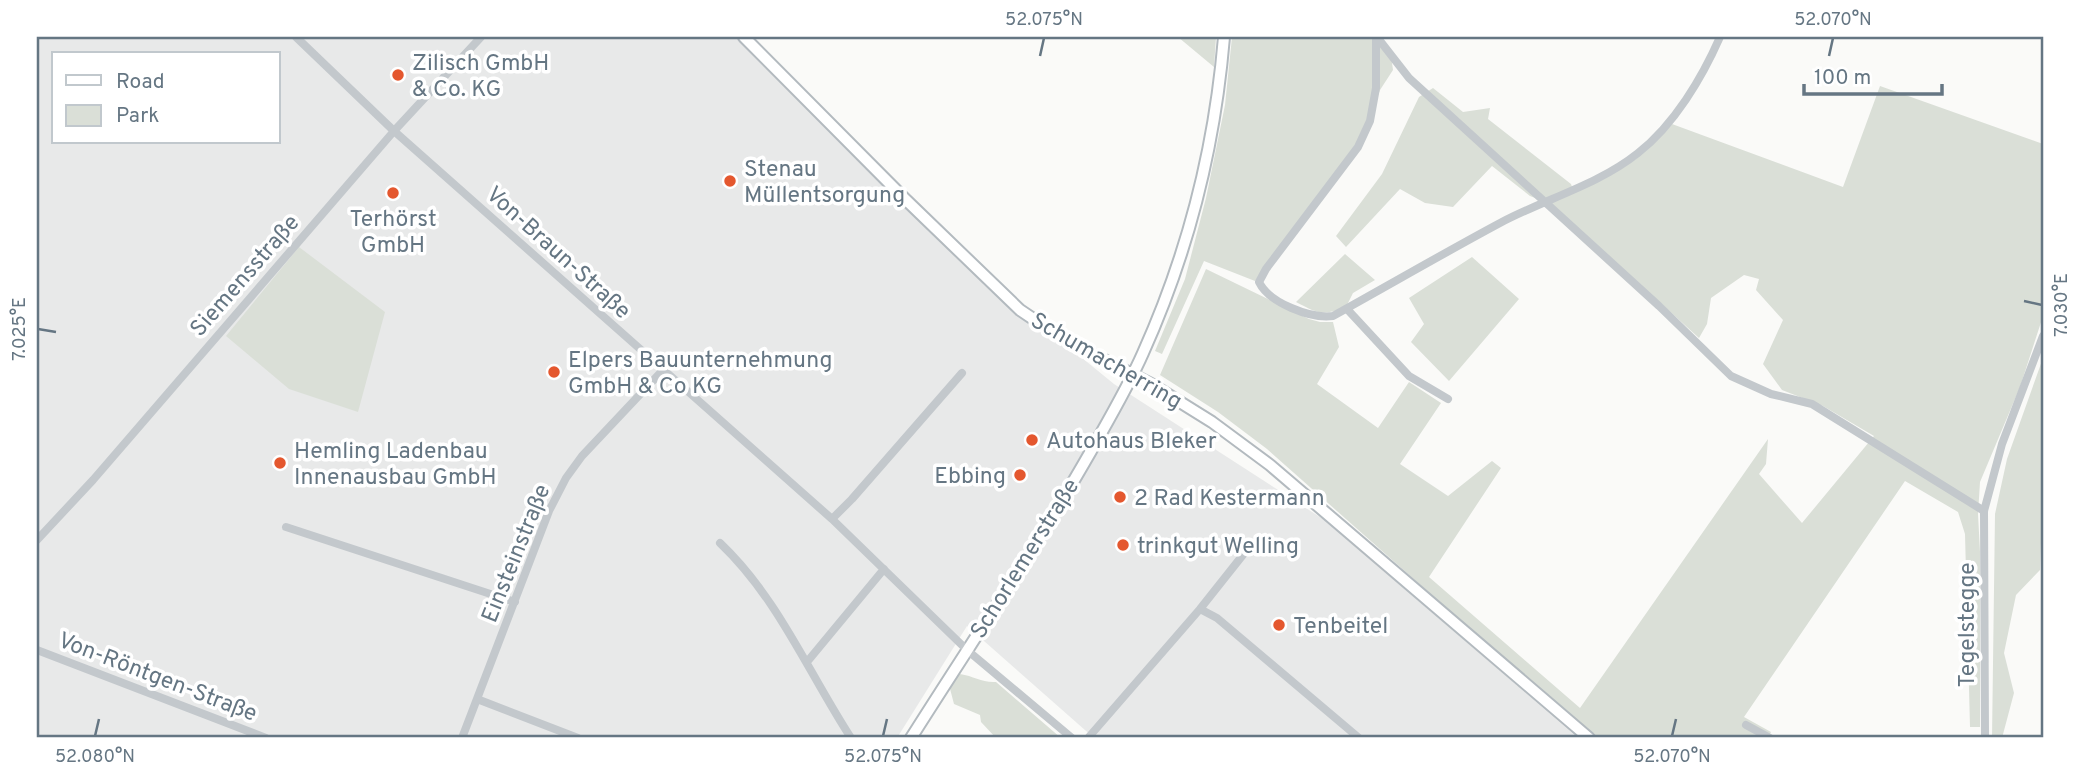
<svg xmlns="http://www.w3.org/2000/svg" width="2080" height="775" font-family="Overpass,sans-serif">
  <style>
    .built { fill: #e8e9e9; fill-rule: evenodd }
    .green { fill: #dadfd7 }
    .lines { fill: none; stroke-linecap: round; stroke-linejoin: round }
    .secondary-casing { stroke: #b3babf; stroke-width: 14 }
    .minor { stroke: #c3c8cc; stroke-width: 8 }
    .secondary { stroke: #fff; stroke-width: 10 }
    .ticks { fill: none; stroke: #657683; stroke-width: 2.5 }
    .poi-dot { fill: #e4572e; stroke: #fff; stroke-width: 2.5 }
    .labels { text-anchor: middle; stroke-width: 7; stroke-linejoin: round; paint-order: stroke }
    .poi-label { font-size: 23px; fill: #657683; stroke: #fff; text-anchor: start }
    .street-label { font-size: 23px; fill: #657683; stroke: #fff }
    .neatline { fill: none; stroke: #657683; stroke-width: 2.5 }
    .ticks-label { font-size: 18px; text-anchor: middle; fill: #657683 }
  </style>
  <rect width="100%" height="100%" fill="#fafaf8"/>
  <path class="built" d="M37 37H751L856 142 968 265 1114 384 1326 521 1578 738H1094L967 626 897 738H37ZM54 54H278V142H54Z"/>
  <path class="green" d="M1178 37H1216L1214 67Z
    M1232 37H1373L1391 56 1393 70 1380 90 1368 122 1346 162 1255 281 1204 261 1162 354 1155 351 1185 279 1206 198 1225 105Z
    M1880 86 2043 144V316L2020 387 1980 482 1978 514 1980 552V727H1970L1965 534 1958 512 1905 481 1744 717 1771 732 1768 738H1593L1267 449 1218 412 1160 375 1206 269 1309 319 1320 322H1333L1339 347 1317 384 1378 428 1409 382 1441 403 1400 464 1448 496 1492 461 1501 468 1429 577 1580 708 1768 439 1766 464 1759 474 1802 523 1874 436 1823 406 1782 390 1763 364 1783 320 1756 290 1759 279 1744 275 1711 298 1707 324 1699 338 1553 205 1530 196 1492 166 1453 207 1425 203 1400 189 1346 247 1336 236 1382 174 1419 97 1433 88 1463 112 1490 108 1488 119 1571 184 1574 193 1636 159 1672 124 1843 187Z
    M299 247 385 312 358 412 289 389 226 336Z
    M1345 254 1375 280 1353 293 1346 307C1322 316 1319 314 1296 302Z
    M1472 257 1519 299 1449 381 1411 342 1424 324 1409 298Z
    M2043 358V487L2040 570 2016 595 2004 653 2014 693 2002 738H1992L1995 514 2007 459Z
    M960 674C974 676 982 683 996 682L1061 738H996L981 722 980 715 954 704 949 685Z"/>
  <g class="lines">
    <g class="secondary-casing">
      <path id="secondary" d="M744 37 905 199 1020 310 1060 337 1151 384 1212 422 1270 465 1589 738
        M911 738C971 643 1035 549 1091 451 1109 419 1128 387 1143 353 1188 253 1215 145 1224 37"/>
    </g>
    <path class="minor" d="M296 37 394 131 832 519 967 650 1072 738
      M1376 37V88L1370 121 1358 147 1266 269 1259 282C1269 303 1311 319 1333 316 1389 285 1444 253 1500 223 1545 199 1598 185 1638 153 1674 125 1702 78 1720 37
      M1377 37 1409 78 1659 306 1731 376 1771 394 1812 404 1984 511
      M1347 309 1409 376 1448 399
      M832 519 852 499 962 373
      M286 527 515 602
      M37 540 93 480 394 131 481 37
      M720 543C778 598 808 672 851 738
      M1200 609 1217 618 1359 738
      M37 650 266 738
      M807 662 884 569
      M477 699 578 738
      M1746 725 1770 738
      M462 738 549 511 566 478 582 456 663 370
      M1088 738 1200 609 1250 546
      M1985 738 1984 511 2002 444 2043 336"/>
    <use href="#secondary" class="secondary"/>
  </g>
  <path class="ticks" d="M1040 56 1044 38M1829 56 1833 38M2024 301 2042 305M38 329 56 332M95 736 99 719M883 736 887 719M1672 736 1676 719"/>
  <g class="poi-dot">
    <circle cx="398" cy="75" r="7"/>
    <circle cx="730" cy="181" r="7"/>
    <circle cx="393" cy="193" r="7"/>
    <circle cx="554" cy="372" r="7"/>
    <circle cx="1032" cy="440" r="7"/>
    <circle cx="280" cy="463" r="7"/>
    <circle cx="1020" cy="475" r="7"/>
    <circle cx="1120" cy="497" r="7"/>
    <circle cx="1123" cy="545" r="7"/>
    <circle cx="1279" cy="625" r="7"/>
  </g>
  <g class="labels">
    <g class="poi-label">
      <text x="412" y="70">Zilisch GmbH<tspan x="412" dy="26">&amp; Co. KG</tspan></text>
      <text x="744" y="176">Stenau<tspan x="744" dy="26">Müllentsorgung</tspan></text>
      <text x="393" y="226" text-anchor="middle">Terhörst<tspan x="393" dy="26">GmbH</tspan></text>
      <text x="568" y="367">Elpers Bauunternehmung<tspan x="568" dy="26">GmbH &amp; Co KG</tspan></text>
      <text x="1046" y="448">Autohaus Bleker</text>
      <text x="294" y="458">Hemling Ladenbau<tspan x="294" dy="26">Innenausbau GmbH</tspan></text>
      <text x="1006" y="483" text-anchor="end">Ebbing</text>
      <text x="1134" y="505">2 Rad Kestermann</text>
      <text x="1137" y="553">trinkgut Welling</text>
      <text x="1293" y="633">Tenbeitel</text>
    </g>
    <g class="street-label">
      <text transform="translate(559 252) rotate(42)" y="8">Von-Braun-Straße</text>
      <text transform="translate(244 275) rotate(-49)" y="8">Siemensstraße</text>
      <text transform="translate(1107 360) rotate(30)" y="8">Schumacherring</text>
      <text transform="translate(515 553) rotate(-68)" y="8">Einsteinstraße</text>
      <text transform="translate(1024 558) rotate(-58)" y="8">Schorlemerstraße</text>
      <text transform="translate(1966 625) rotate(-90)" y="8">Tegelstegge</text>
      <text transform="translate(158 676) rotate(21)" y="8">Von-Röntgen-Straße</text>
    </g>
  </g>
  <rect width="2080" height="775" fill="none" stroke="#ffffff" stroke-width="77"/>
  <rect x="52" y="52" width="228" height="91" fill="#ffffff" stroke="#c1c8cd" stroke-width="2"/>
  <rect x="66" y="75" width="35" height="10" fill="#ffffff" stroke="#c1c8cd" stroke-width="2"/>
  <text x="116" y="88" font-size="21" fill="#657683">Road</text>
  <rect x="66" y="105" width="35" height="21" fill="#dadfd7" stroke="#c1c8cd" stroke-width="2"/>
  <text x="116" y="122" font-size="21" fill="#657683">Park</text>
  <path d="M1804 84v10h138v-10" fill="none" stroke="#657683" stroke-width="3.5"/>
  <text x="1814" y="84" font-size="21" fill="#657683" stroke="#ffffff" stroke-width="5" paint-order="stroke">100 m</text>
  <rect x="38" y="38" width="2004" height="698" class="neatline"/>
  <g class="ticks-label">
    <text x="1044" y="25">52.075°N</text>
    <text x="1833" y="25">52.070°N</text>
    <text transform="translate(2061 305) rotate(-90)" y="6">7.030°E</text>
    <text transform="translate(19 329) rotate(-90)" y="6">7.025°E</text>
    <text x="95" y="762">52.080°N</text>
    <text x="883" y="762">52.075°N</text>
    <text x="1672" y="762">52.070°N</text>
  </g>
</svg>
